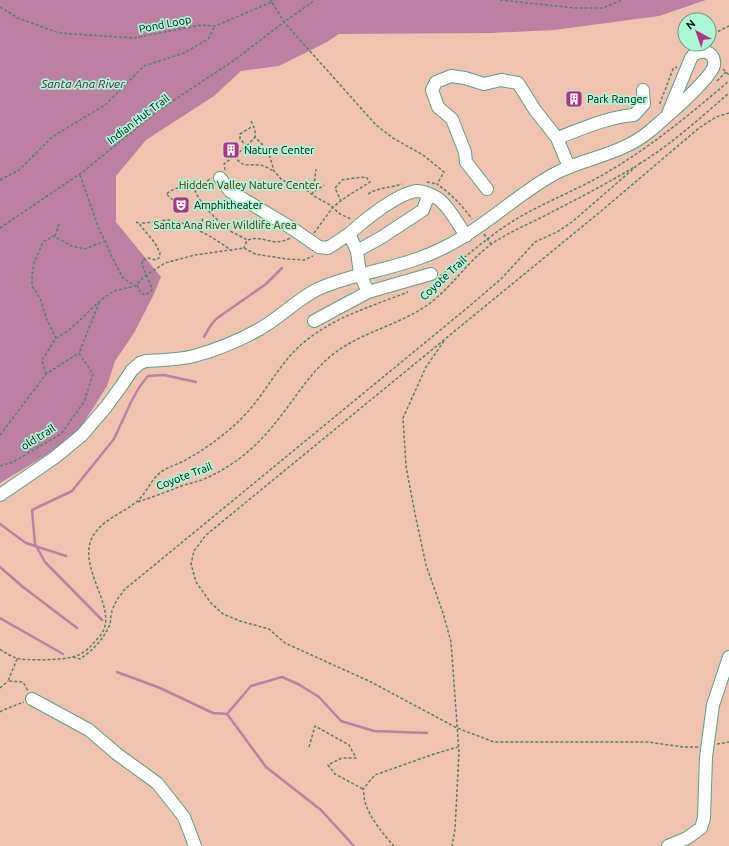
<svg xmlns="http://www.w3.org/2000/svg" width="729" height="846" font-family="Ubuntu,sans-serif">
  <style>
    .green { fill: #efc3b0; fill-rule: evenodd }
    .water { fill: #bc81a2 }
    .lines { fill: none; stroke-linecap: round; stroke-linejoin: round }
    .stream { stroke: #bc81a2; stroke-width: 2.5 }
    .minor-casing { stroke: #58a183; stroke-width: 14 }
    .path { stroke: #53806c; stroke-width: 1.5; stroke-dasharray: 3 2; stroke-linecap: butt }
    .minor { stroke: #fff; stroke-width: 12 }
    .labels { text-anchor: middle; stroke-width: 3.5; stroke-linejoin: round; paint-order: stroke }
    .street-label { font-size: 11px; fill: #00130a; stroke: #acf7d6 }
    .poi-label { font-size: 11px; fill: #00130a; stroke: #acf7d6; text-anchor: start }
    .park-label { font-size: 11px; fill: #5a2101; stroke: #acf7d6 }
    .water-label { font-size: 12px; font-style: italic; fill: #591241; stroke: #acf7d6 }
  </style>
  <rect width="100%" height="100%" fill="#acf7d6"/>
  <path class="green" d="M0 0H729V846H0ZM685 20H709V44H685Z"/>
  <path class="water" d="M0 0H706L659 16 554 30 491 33 339 34 327 42 279 66 241 71 214 96 146 140 116 176V222L161 277 153 296 134 333 115 361 107 386 74 438 0 483Z"/>
  <g class="lines">
    <path class="stream" d="M204 337 211 325 216 319 266 284 282 268
      M0 524 26 543 66 556
      M0 567 23 587 77 628
      M0 618 63 654
      M102 620 45 562 35 544 32 510 72 491 114 439 131 402 140 386 148 376 164 375 196 382
      M117 672 160 688 213 713 227 714 266 767 321 810 354 846
      M227 714 251 686 282 677 298 684 319 697 341 721 374 731 427 733"/>
    <g class="minor-casing">
      <path id="minor" d="M557 138C582 129 607 117 634 115L644 104 643 90
        M220 178 230 191 293 229 319 247 328 248 349 234 357 251 360 274 368 292 314 321
        M487 189 466 162 465 152 452 119 438 107 432 90 436 82 451 76 465 78 484 84 501 80 518 83 535 110 557 138 569 167
        M349 234C364 220 398 193 417 191 424 191 435 196 440 200 451 210 458 224 466 236
        M357 251 382 237 423 210 429 194
        M368 292 431 274
        M0 495 54 458 82 435 106 407 122 385 132 370 140 363 146 361C161 360 179 360 194 356 216 350 238 341 258 330 279 319 297 299 318 289 349 275 382 271 414 260 426 256 438 251 449 245 488 225 519 192 558 172 580 161 604 157 626 146 642 139 655 127 668 115 677 108 713 75 714 65 716 50 698 48 691 58L667 116
        M32 699 89 730 117 754 157 783 184 817 195 846
        M668 846 687 838 701 828 704 818 706 757 713 705 729 657"/>
    </g>
    <path class="path" d="M270 0 272 2 274 0
      M500 0 575 8H603L622 0
      M0 7 18 18 59 33 134 38 201 25 215 26 272 2 284 22 315 0
      M709 36 729 26
      M723 69 729 75
      M717 81 726 72
      M660 104V103L673 69 677 67
      M251 121 255 130V137L262 144 270 157 274 171 281 179 286 182 304 188 314 196 330 205 340 214 351 219
      M247 146 255 137
      M234 156C244 168 245 164 258 165 263 165 269 168 273 171
      M639 164C672 144 700 118 729 93
      M225 170 224 164 247 146 240 139V134L253 126
      M80 175 99 229 105 241 112 257 123 278 135 286 145 276 165 263 195 255 244 248 255 254 287 259 304 260 313 256
      M0 180 19 170 52 137 105 105 144 66 184 53 208 39 215 26
      M427 182 437 184
      M195 190C197 200 221 225 230 231 236 234 242 237 247 240L244 248
      M316 191 314 185 316 169
      M311 194 324 185
      M368 194C379 187 390 188 402 184
      M173 200 166 194C179 185 180 188 195 190L210 179
      M136 222 141 224
      M0 228 84 171 156 112 236 59 284 22 376 125 393 138 423 155 444 172 437 184C451 194 462 205 472 219
      M199 231 203 218
      M314 233 333 207 346 197 370 182 366 177 355 178 342 180 335 188 341 201
      M484 234 491 244
      M55 236 59 224
      M248 240C262 234 273 248 290 238
      M440 276C464 259 485 239 510 223 538 205 570 193 599 177 647 150 688 116 729 81
      M137 285 141 293 145 295 152 290V288L143 267 142 260 148 258 156 260 159 258 160 253 155 243 140 225 142 223C151 223 161 220 170 220 187 222 218 240 232 251
      M56 338C77 328 91 305 111 293 117 289 128 288 135 286
      M444 341 426 367 403 418 406 466 415 514 426 565 443 613 451 642 459 752 455 829 452 846
      M46 374 42 360 56 338 47 320 40 298 32 286V275L34 263 43 242 53 236 72 246 85 249 105 241
      M0 435 46 374 79 353
      M0 466 13 462 61 434 84 402 93 374 79 353 99 303
      M138 502C152 497 167 492 181 486 188 484 195 482 202 480 231 468 257 447 276 422 296 398 310 371 336 352 363 332 398 325 426 306 451 289 468 260 493 243 511 231 531 223 550 213 579 198 608 183 636 166
      M0 649C5 653 11 656 16 658 25 661 63 660 72 657 79 656 86 651 91 646 95 641 102 635 104 629 114 605 78 566 92 538 100 521 121 514 135 503 146 495 150 480 161 472 169 466 180 464 189 458 207 448 224 435 239 421 267 394 280 358 312 336 341 315 375 305 408 292
      M73 657 80 659C93 650 104 639 110 624 111 618 111 611 114 606 116 600 121 595 124 590L472 304 502 278 535 242 557 232 572 222 640 163
      M17 659 8 681 23 682 28 691
      M0 688 8 681
      M0 712 3 710 24 702
      M717 744 729 742
      M309 747 315 726 349 745 356 758H342L328 765 335 774 363 789
      M698 747H683L648 742H494L457 728 371 682 285 643 269 629 240 621 223 614 211 603 196 582 191 564 194 551 206 535 600 212 699 128 716 117 729 113
      M394 846C384 835 369 817 365 802 364 798 364 793 363 789L375 775 434 754 458 747"/>
    <use href="#minor" class="minor"/>
  </g>
  <defs>
    <g id="building-square" transform="scale(0.9)"><rect x="-9" y="-9" width="18" height="18" rx="4" fill="#b03485" stroke="#acf7d6"/><path d="M-4-6H4V6H1V3H-1V6H-4ZM-2.5-4.3h1.7v1.8h-1.7ZM.8-4.3h1.7v1.8H.8ZM-2.5-1h1.7V.8h-1.7ZM.8-1h1.7V.8H.8Z" fill="#fff"/></g>
    <g id="theatre-square" transform="scale(0.9)"><rect x="-9" y="-9" width="18" height="18" rx="4" fill="#b03485" stroke="#acf7d6"/><path d="M-5-5.5Q0-4 5-5.5V0Q5 5 0 6Q-5 5-5 0ZM-3.3-2.5H-1v1.5H-3.3ZM1-2.5H3.3v1.5H1ZM-2.8 1Q0 5.5 2.8 1Z" fill="#fff"/></g>
  </defs>
  <g fill-rule="evenodd">
    <use href="#building-square" x="574" y="99"/>
    <use href="#building-square" x="231" y="150"/>
    <use href="#theatre-square" x="181" y="205"/>
  </g>
  <g class="labels">
    <g class="street-label">
      <text transform="translate(165 24) rotate(-11)" y="4">Pond Loop</text>
      <text transform="translate(138 119) rotate(-37)" y="4">Indian Hut Trail</text>
      <text transform="translate(443 278) rotate(-43)" y="4">Coyote Trail</text>
      <text transform="translate(38 437) rotate(-32)" y="4">old trail</text>
      <text transform="translate(184 476) rotate(-21)" y="4">Coyote Trail</text>
    </g>
    <g class="poi-label">
      <text x="587" y="103">Park Ranger</text>
      <text x="244" y="154">Nature Center</text>
      <text x="194" y="209">Amphitheater</text>
    </g>
    <g class="park-label">
      <text x="249" y="189">Hidden Valley Nature Center</text>
      <text x="225" y="229">Santa Ana River Wildlife Area</text>
    </g>
    <g class="water-label">
      <text x="83" y="88">Santa Ana River</text>
    </g>
  </g>
  <g transform="translate(697 32) rotate(320)"><circle r="19" fill="#acf7d6" stroke="#679c84"/>
  <path d="M0-3L7 15L0 10L-7 15Z" fill="#b03485"/>
  <text y="-6" font-size="11" font-weight="bold" text-anchor="middle" fill="#00130a">N</text>
  </g>
</svg>
